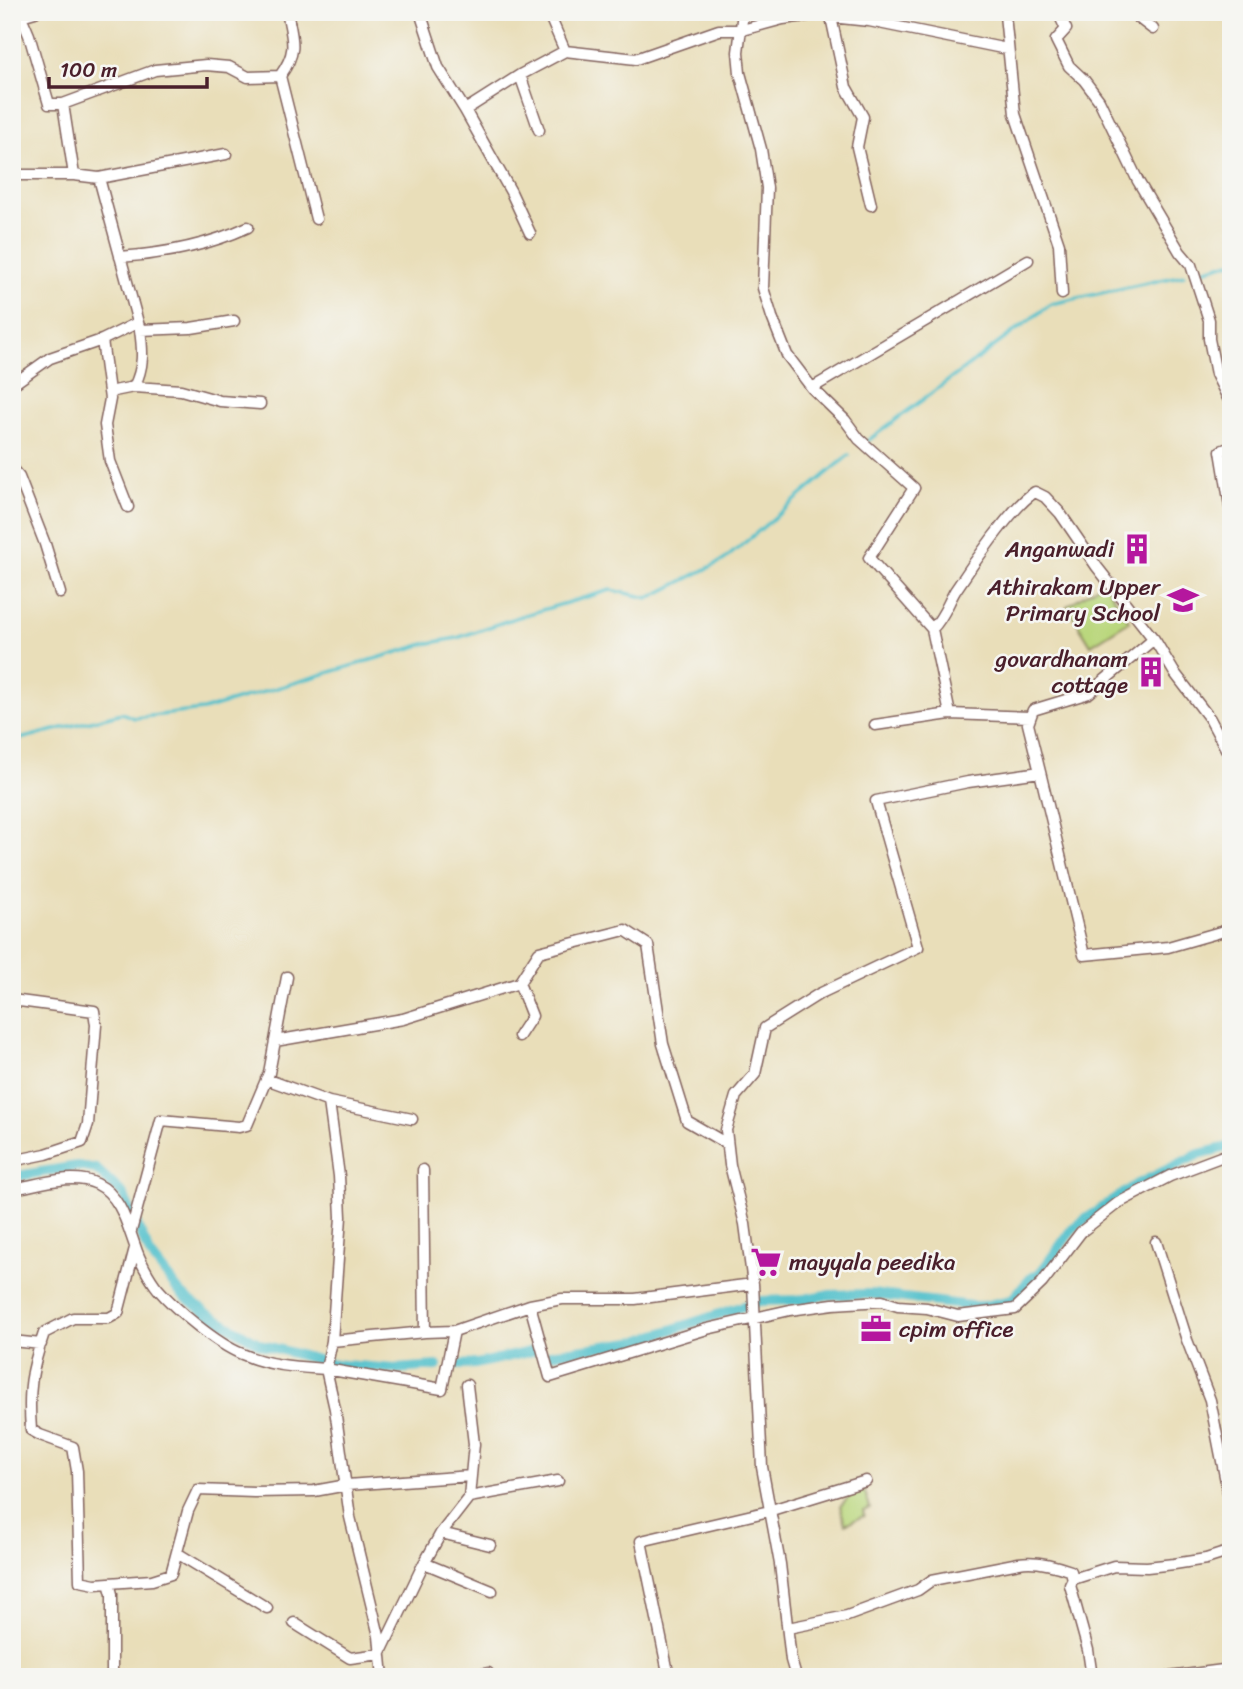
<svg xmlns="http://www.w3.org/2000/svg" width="1243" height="1689" font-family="Sriracha,sans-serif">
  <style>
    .green { fill: #bad77d; stroke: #827b54; stroke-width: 2 }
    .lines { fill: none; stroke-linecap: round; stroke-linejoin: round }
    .stream { stroke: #54c1cc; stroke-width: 3.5 }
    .canal { stroke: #54c1cc; stroke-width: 10 }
    .street-casing { stroke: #82625d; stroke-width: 13 }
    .street { stroke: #fff; stroke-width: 10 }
    .labels { text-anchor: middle; stroke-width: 5; stroke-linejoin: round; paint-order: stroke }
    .poi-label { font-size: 23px; fill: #4a1f2b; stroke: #f6f6f2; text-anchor: end }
  </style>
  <rect width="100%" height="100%" fill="#f6f6f2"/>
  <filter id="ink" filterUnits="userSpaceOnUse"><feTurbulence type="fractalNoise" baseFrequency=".0143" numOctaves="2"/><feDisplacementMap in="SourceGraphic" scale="14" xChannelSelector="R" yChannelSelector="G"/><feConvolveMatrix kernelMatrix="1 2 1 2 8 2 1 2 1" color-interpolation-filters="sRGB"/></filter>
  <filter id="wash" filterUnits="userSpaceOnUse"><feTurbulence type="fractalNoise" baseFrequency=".00686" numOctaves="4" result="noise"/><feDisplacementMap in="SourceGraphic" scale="28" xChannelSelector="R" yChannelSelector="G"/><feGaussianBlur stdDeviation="1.57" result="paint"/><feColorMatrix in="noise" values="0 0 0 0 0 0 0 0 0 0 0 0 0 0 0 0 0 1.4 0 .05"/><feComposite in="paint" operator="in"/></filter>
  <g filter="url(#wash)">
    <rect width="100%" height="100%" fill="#e9deb9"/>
    <path class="green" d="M1104 582 1129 621 1091 645 1067 606Z
      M854 1486H863L870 1508 863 1511 864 1516 845 1524 840 1506 848 1498Z"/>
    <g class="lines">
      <path class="stream" d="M1203 270 1231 262
        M866 442 1051 304 1184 275
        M12 741 122 713 134 718 203 710 425 644 457 638 518 617 611 590 649 598 724 560 849 455"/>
      <path class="canal" d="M12 1177 77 1166 96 1169 123 1194 150 1254 181 1294 207 1313 260 1344 332 1364 396 1369 437 1366
        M551 1354 638 1341 759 1301 799 1300 826 1295 871 1294 971 1306H984L1011 1300 1030 1279 1041 1272 1073 1228 1136 1185 1199 1154 1231 1146
        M457 1365 476 1364 533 1351"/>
    </g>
  </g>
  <g filter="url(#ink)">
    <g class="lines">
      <g class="street-casing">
        <path id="street" d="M420 12 438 67 465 110 520 75 565 51 636 59 719 30H742L783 19 828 13 831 17 869 21 1007 49
          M548 12 565 51
          M743 12 738 52 740 73 761 149 767 188 763 288 772 317 787 355 812 388 845 420 859 439 914 488 869 558 932 629
          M1058 12 1066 29 1056 40 1069 66 1084 80 1099 100 1138 181 1180 252 1191 265 1209 320V339L1216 374 1231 404
          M1131 12 1153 29
          M1005 15 1015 114 1059 244 1062 294
          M12 16H21L29 35 49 104H63L74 175 99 178 140 330C143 351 144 367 134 387L109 392
          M21 16 35 12
          M831 17 846 87 863 117 857 147 871 205
          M520 75 539 130
          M280 76 316 219
          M63 104 155 70 206 65 229 67 248 77 280 76C298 51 293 41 287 12
          M465 110 511 192 530 233
          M12 175H74
          M99 178 226 154
          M120 257C164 254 207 246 248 227
          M140 330 191 328 234 321
          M102 340 110 399 105 425 110 461 128 507
          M12 385 50 358 102 340 137 323
          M134 387 181 390 220 401 260 404
          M812 388 1028 260
          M1231 447 1221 451 1231 512
          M12 469 19 477 45 544 60 593
          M932 629C944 617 947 605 955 591 970 568 1014 504 1035 492L1045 497 1060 513 1097 567 1156 642 1174 672 1210 719 1231 758
          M950 714 1030 717
          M875 725 950 714 932 629
          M1040 772 1084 955 1168 947 1231 929
          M519 983 539 952 625 930 648 945 663 1044 687 1121 727 1144
          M12 1000 94 1011 96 1025 88 1124 82 1142 46 1154 12 1161
          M275 1041 403 1019 519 983 532 1016 519 1036
          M266 1079 329 1102 412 1119
          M329 1102 339 1176 341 1217 332 1341 326 1369 442 1389 454 1331 530 1305 550 1377 707 1329 790 1310 833 1304 882 1301 898 1306 927 1308 958 1316 1015 1309 1042 1283 1081 1232 1118 1203 1170 1176 1231 1153
          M423 1170 425 1332 454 1331
          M12 1189C38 1185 72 1172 97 1184 120 1195 127 1224 135 1246 139 1259 149 1278 158 1289 176 1310 217 1344 242 1354 269 1366 298 1367 326 1369L335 1409 350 1517 379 1636 383 1677
          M131 1231 161 1120 239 1127 247 1125 269 1073 287 977
          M1156 1242 1187 1340 1210 1400 1231 1507
          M530 1305 562 1299H635L753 1284
          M12 1341 41 1344
          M332 1341 425 1332
          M469 1497 558 1481
          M441 1533 490 1545
          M177 1553 267 1608
          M424 1563 492 1591
          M109 1583 152 1580 171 1574 188 1511 198 1490 254 1492 314 1491 347 1485 471 1476
          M294 1623 350 1658 380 1654 421 1569 441 1533 469 1497 474 1444 467 1385
          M788 1628 847 1616 918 1590 932 1580 1019 1563C1035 1560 1057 1566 1071 1571L1073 1579
          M112 1677V1594L109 1583 95 1584 80 1581 77 1471 73 1447 40 1435 31 1430C28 1390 31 1371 44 1333L73 1318H109L118 1313 135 1248
          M468 1677 488 1673
          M669 1677 641 1541 765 1512 866 1481
          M796 1677 791 1660 780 1564 762 1467 753 1284 745 1224 730 1165 726 1130 736 1096 755 1074 765 1028 819 994 918 947 876 801 968 782 1040 772 1028 724 1033 710 1089 693 1154 639
          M1092 1677 1088 1650 1070 1585 1073 1579 1114 1566 1147 1567 1174 1564 1206 1559 1231 1551
          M1169 1677 1231 1669"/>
      </g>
      <use href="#street" class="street"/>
    </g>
  </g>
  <defs>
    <g id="building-bare" transform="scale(2.415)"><path d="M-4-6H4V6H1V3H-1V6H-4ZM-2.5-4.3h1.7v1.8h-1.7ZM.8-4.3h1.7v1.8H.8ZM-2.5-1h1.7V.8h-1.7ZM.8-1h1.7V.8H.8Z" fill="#b5179e" stroke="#f6f6f2" stroke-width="2.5" paint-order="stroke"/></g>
    <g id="school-bare" transform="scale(2.415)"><path d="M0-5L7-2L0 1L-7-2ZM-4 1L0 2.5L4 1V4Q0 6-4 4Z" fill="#b5179e" stroke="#f6f6f2" stroke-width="2.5" paint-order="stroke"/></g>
    <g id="supermarket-bare" transform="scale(2.415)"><path d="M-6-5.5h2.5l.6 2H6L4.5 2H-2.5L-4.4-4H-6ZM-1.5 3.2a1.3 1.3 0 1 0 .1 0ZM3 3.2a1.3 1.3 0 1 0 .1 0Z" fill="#b5179e" stroke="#f6f6f2" stroke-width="2.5" paint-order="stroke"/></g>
    <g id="office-bare" transform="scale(2.415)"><path d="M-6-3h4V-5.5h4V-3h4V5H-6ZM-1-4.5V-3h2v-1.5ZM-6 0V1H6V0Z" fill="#b5179e" stroke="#f6f6f2" stroke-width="2.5" paint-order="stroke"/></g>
  </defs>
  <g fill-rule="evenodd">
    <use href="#building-bare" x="1137" y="549"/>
    <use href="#school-bare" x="1183" y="600"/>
    <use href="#building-bare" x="1151" y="672"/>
    <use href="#supermarket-bare" x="766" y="1262"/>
    <use href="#office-bare" x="876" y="1329"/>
  </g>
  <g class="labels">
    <g class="poi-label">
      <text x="1114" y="557">Anganwadi</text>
      <text x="1160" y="595">Athirakam Upper<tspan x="1160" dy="26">Primary School</tspan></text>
      <text x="1128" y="667">govardhanam<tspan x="1128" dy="26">cottage</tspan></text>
      <text x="789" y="1270" text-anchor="start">mayyala peedika</text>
      <text x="899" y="1337" text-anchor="start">cpim office</text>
    </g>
  </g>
  <rect width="1243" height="1689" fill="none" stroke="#f6f6f2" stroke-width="42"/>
  <path d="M49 77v10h158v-10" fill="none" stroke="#4a1f2b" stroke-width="3.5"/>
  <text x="60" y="77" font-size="21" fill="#4a1f2b" stroke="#f6f6f2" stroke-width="5" paint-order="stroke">100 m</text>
</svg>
